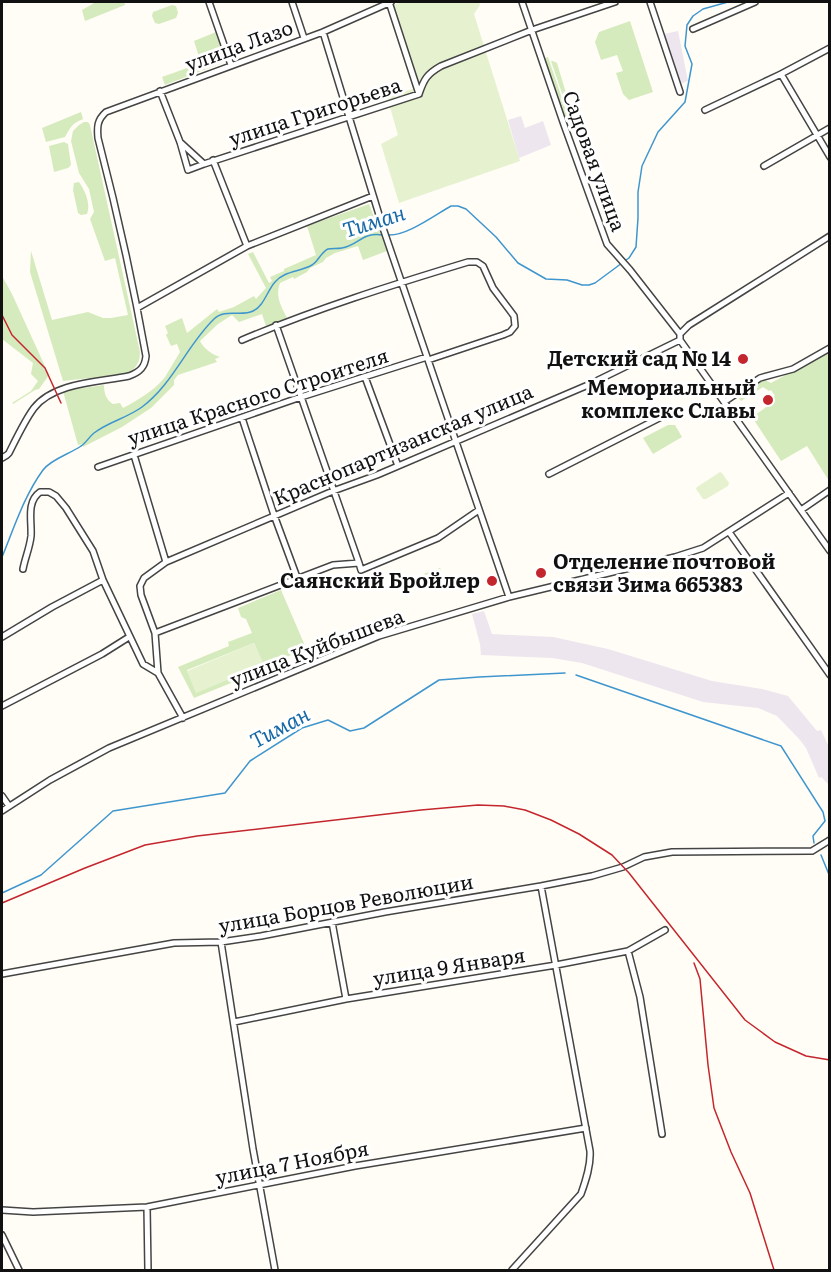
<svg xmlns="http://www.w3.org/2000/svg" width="831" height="1272" font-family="Literata,serif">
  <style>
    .industrial { fill: #eee6ef }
    .green { fill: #d5ebbd; fill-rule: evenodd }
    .pitch { fill: #e6f2cf }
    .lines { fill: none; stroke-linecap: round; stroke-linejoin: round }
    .stream { stroke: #3f96cf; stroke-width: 1.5 }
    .minor-casing { stroke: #444; stroke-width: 8 }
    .minor { stroke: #fff; stroke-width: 5 }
    .rail { stroke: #c4262e; stroke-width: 1.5 }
    .poi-dot { fill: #c4262e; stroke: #fff; stroke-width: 2 }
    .labels { text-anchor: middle; stroke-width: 6; stroke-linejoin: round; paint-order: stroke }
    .street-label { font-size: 20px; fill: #111; stroke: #fff }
    .poi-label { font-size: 20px; font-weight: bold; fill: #111; stroke: #fff; text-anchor: end }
    .water-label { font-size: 21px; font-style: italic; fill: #1768a6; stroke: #fff }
  </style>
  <rect width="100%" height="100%" fill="#fffdf5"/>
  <path class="industrial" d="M678 31 688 81 680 84 664 34Z
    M521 116 525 128 543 121 551 145 519 158 508 120Z
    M484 611 492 634 553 637 608 649 712 681 762 689 788 696 817 731 821 730 829 747V785L821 777 819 778 806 748 800 740 777 716 758 708 703 702 582 663 552 658 481 655 480 644 472 614Z"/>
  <path class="green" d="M96 2H124L125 5 85 21 82 10Z
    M172 5 176 6 178 13 176 18 159 24 155 23 152 16 153 12Z
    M630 21 653 92 629 100 623 94 616 73 623 71 617 55 601 60 595 42 599 32Z
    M216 32 224 57V60L222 63 165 85 162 77 201 63 194 41Z
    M548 57 568 116 563 118 545 63V58Z
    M551 61H553L557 63 572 113 569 114Z
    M81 112 83 119C71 124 71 127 65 137L46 142 42 128Z
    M84 122H88L90 125 140 352C140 363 136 369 126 374L63 381 30 272 31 251 52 320 88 312 103 318H111L128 315 115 258 105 261 90 219 94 212 89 189 79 173 71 141 73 131 79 125Z
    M64 142 68 144 71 165 68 168 54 172 49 146Z
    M79 182C85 191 91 203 87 214L81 215 78 213 73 190 74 183Z
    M369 204 387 251 363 260 358 246 335 253 326 258 323 262 310 268 307 272 294 279 293 277 280 283C275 296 281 306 287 318L266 326 262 314 239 322 232 315 218 324 200 341C203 348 213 355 220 357L215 359 217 362 178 375 174 380V385L151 408 122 427 83 447 82 444 78 445 63 391 104 385C104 393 106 400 113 404L120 403 123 408C138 400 154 391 165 377 170 369 175 360 180 352L177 344 171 346 166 335 168 333 165 326 182 318 187 333 217 309 219 312 234 307 254 296 256 299 266 288 248 254 253 252 269 283 272 281 270 277 284 271V269L316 255 307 226Z
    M2 276 12 294 49 375 39 389 35 390 13 404 12 403 31 391 38 381 31 374 33 363 2 339Z
    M829 351V481L807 446 781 461 752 417 775 401 773 397 775 396 771 390 769 391 763 387 741 401 737 396 763 379 771 383Z
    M668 425H675L682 437 653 454 643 438Z
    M440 568 442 573 395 591 393 585Z
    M281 590 306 648 231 683 194 698 178 667 229 646 228 642 252 633 246 619 241 617 238 608ZM254 643 263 664 187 671V670Z"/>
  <path class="pitch" d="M402 2H479L480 5 474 14 520 161 399 203 381 144 398 135 387 97 413 89 389 14 395 12 393 5Z
    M720 472 722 473 729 483 728 486 706 499H703L696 489 697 487Z
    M254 643 264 665 196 693 187 671Z"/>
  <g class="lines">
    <path class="stream" d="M388 235C407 236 435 215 451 206H458L466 209 496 237 518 263 546 279 567 280 582 285H589L595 283 622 263
      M626 260 629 258 636 247 638 218V192L642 166 658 132 685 102 692 64 685 46 687 25 693 16 703 9 728 2
      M2 557C14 528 24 496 43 470 51 459 70 454 81 446 86 443 89 437 94 433 108 422 127 418 142 407 173 384 187 345 214 319 225 308 241 317 253 311 264 306 267 291 275 282 284 271 300 272 312 265 318 262 321 252 328 249 332 248 337 249 342 248 361 244 361 232 383 235
      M576 675 781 746 823 812 825 821 813 836 814 843
      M821 855 830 877
      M2 893 41 875 113 811 225 793 250 761 302 728 328 720 350 731 364 728 439 680 479 677 565 673"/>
    <g class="minor-casing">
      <path id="minor" d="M209 2 231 65
        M292 2 304 38
        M389 2 419 94
        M522 2 563 122 607 244 630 270 680 334V340L830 551
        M650 2 680 92
        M693 29 755 2
        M323 32 384 231 509 597
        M781 74 830 157
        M160 91 180 142 188 170 204 164
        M705 110 781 74 830 48
        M180 142 204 164 419 94C424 79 427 74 441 66L532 30 615 2
        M213 160 247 246
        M764 166 830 128
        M137 308 247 246 373 196
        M276 325 359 563
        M680 334 689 325 830 236
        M242 340C315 309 392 285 468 262H477L483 266 493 288 514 316 515 326 510 332 503 335 428 360
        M365 377 398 466
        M724 402 760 378 793 369 830 348
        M242 418 274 515 298 580
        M134 455 166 562
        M2 458 7 455 9 453C16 439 25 420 34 408 54 382 100 382 129 376 140 372 145 367 146 356 133 283 117 211 98 138 97 127 97 120 106 112L323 32 391 2
        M98 467 301 397 427 357
        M549 474 677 409
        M801 510 830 490
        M729 532 830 675
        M23 569C25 558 30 547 31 536 32 521 26 502 40 492H49L56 496 66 508 93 551 103 580 143 664 158 673 183 718
        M155 633 333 565 359 563 361 570 438 538 479 510
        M2 637 52 607 103 580
        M158 673 155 633 141 595 140 586 144 578 166 562 333 491 377 475 588 385 680 340
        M2 706 102 654 129 637
        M2 796 9 806
        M2 811 50 780 109 748 379 636 509 597 675 557 703 548 789 493
        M332 922 346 999
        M221 942 253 1149 275 1270
        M628 951 640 997 662 1134
        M2 974 174 943 221 942 261 936 385 912 541 886 592 876 623 867 644 857 672 852 812 851 830 840
        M234 1022 346 999 556 965 628 951 665 930
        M147 1207 148 1270
        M2 1210 33 1212 147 1207 355 1166 586 1128
        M2 1235 19 1270
        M512 1270 581 1194C586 1180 591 1165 590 1151L541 886"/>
    </g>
    <use href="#minor" class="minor"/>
    <path class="rail" d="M2 315 12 335 45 368 61 403
      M2 903 85 868 145 845 197 836 421 810 478 805 504 806 525 810 551 820 579 834 612 855 629 873 745 1020 775 1042 806 1056 830 1060
      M694 963 700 979 708 1065 714 1108 731 1152 750 1193 774 1270"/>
  </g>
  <g class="poi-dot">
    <circle cx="743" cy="359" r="6"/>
    <circle cx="768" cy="400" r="6"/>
    <circle cx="541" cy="573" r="6"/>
    <circle cx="492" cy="581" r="6"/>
  </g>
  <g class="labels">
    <g class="street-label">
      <text transform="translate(239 46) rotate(-20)" y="7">улица Лазо</text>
      <text transform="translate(315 112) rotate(-18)" y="7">улица Григорьева</text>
      <text transform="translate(594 161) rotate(70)" y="7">Садовая улица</text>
      <text transform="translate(258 397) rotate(-18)" y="7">улица Красного Строителя</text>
      <text transform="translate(403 445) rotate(-23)" y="7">Краснопартизанская улица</text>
      <text transform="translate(317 648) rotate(-21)" y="7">улица Куйбышева</text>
      <text transform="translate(346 904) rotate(-10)" y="7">улица Борцов Революции</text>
      <text transform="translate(449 967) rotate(-9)" y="7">улица 9 Января</text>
      <text transform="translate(292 1163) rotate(-11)" y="7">улица 7 Ноября</text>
    </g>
    <g class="poi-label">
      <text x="731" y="366">Детский сад № 14</text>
      <text x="756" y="395">Мемориальный<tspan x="756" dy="23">комплекс Славы</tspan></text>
      <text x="553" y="569" text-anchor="start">Отделение почтовой<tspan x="553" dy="23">связи Зима 665383</tspan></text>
      <text x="480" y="588">Саянский Бройлер</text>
    </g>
    <g class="water-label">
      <text transform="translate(374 222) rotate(-17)" y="7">Тиман</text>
      <text transform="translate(280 728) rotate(-28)" y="7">Тиман</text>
    </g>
  </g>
  <rect width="831" height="1272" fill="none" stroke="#111111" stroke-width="6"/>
</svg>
